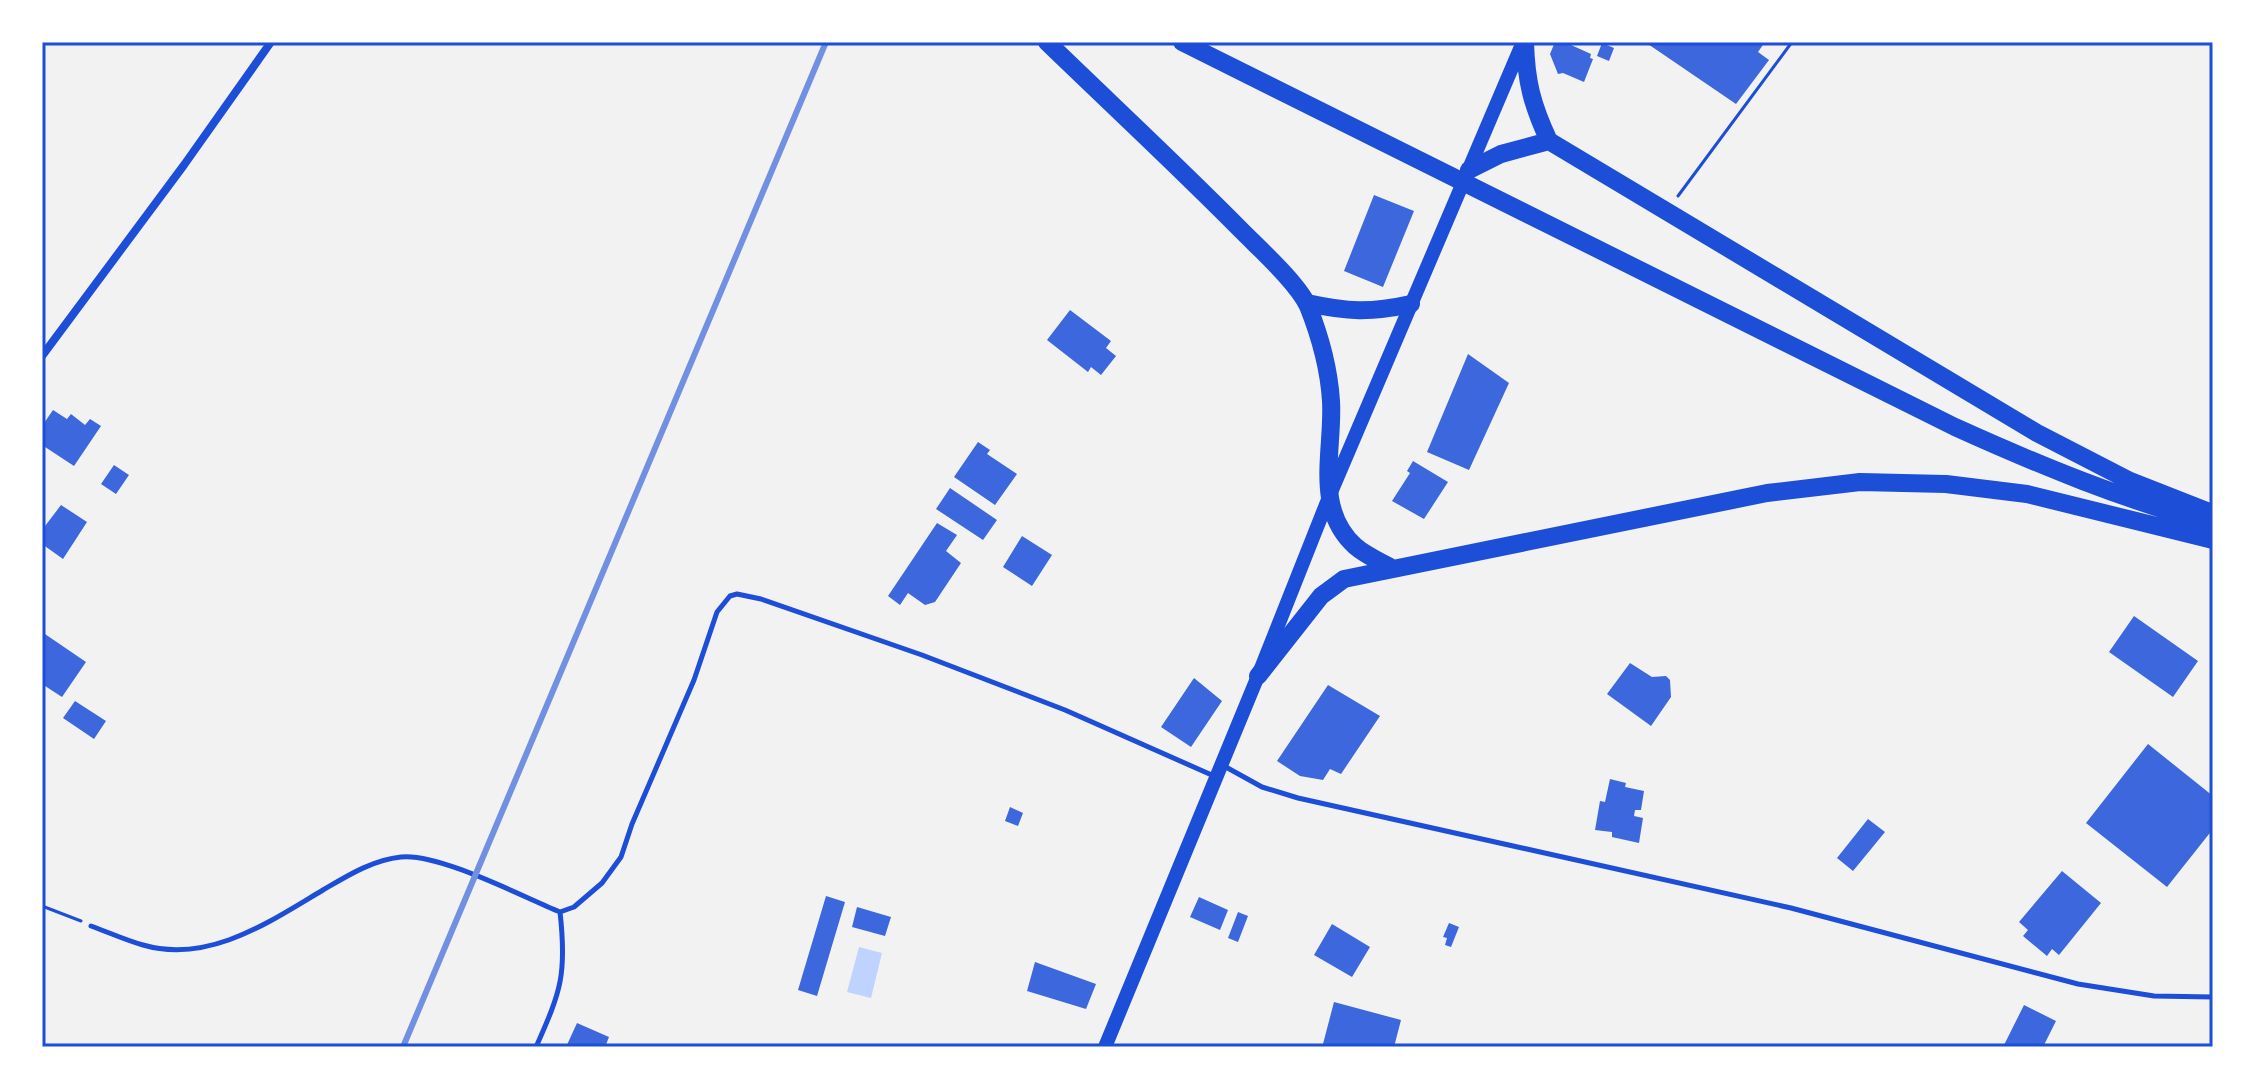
<svg xmlns="http://www.w3.org/2000/svg" width="2255" height="1089" font-family="'Nunito Sans',sans-serif">
  <style>
    .water { fill: #bfd3fe }
    .building { fill: #3d67dc }
    .lines { fill: none; stroke-linecap: round; stroke-linejoin: round }
    .path { stroke: #1d4ed8; stroke-width: 3 }
    .service { stroke: #1d4ed8; stroke-width: 5 }
    .minor { stroke: #1d4ed8; stroke-width: 8 }
    .tertiary { stroke: #1d4ed8; stroke-width: 14 }
    .trunk { stroke: #1d4ed8; stroke-width: 18 }
    .rail { stroke: #7290e2; stroke-width: 6 }
    .neatline { fill: none; stroke: #1d4ed8; stroke-width: 3 }
  </style>
  <rect width="100%" height="100%" fill="#f2f2f2"/>
  <path class="water" d="M859 947 882 953 871 998 847 992Z"/>
  <path class="building" d="M1555 42H1572L1571 45 1591 54 1590 58 1593 59 1584 82 1563 73 1558 74 1550 54Z
    M1645 42H1765L1758 52 1769 60 1736 104Z
    M1602 43 1614 48 1609 61 1597 56Z
    M1374 195 1414 211 1383 287 1344 271Z
    M1070 310 1111 341 1106 348 1116 356 1101 375 1091 367 1088 372 1047 340Z
    M1468 354 1509 383 1469 470 1427 452Z
    M53 410 67 419 71 414 85 425 90 419 101 426 74 466 42 445V426Z
    M978 442 990 450 987 454 1017 474 995 505 954 477Z
    M1413 461 1448 482 1424 519 1392 501 1410 473 1407 471Z
    M114 465 129 475 116 494 101 484Z
    M950 488 997 520 983 540 936 509Z
    M61 505 87 522 63 559 42 544V530Z
    M937 523 957 535 946 551 961 563 935 602 925 605 908 593 900 605 888 596Z
    M1022 536 1052 555 1032 586 1003 567Z
    M2134 616 2198 661 2173 697 2109 652Z
    M42 632 86 662 62 697 42 684Z
    M1630 663 1652 677 1666 676 1670 680 1671 697 1651 726 1607 694Z
    M1194 678 1222 701 1191 747 1161 727Z
    M1328 685 1380 716 1341 774 1330 769 1323 780 1300 776 1277 761Z
    M75 701 106 721 94 739 63 718Z
    M2148 744 2213 796V829L2167 887 2086 823Z
    M1610 779 1626 783 1625 787 1644 791 1641 810H1635L1634 816 1643 818 1639 843 1612 837V832L1595 830 1600 801 1605 802Z
    M1010 807 1023 813 1018 826 1005 821Z
    M1868 819 1885 832 1853 871 1837 858Z
    M2062 871 2101 903 2059 955 2052 949 2047 956 2023 936 2028 930 2019 922Z
    M826 896 845 902 817 996 798 990Z
    M1199 897 1228 910 1220 930 1190 917Z
    M857 907 891 917 885 936 852 927Z
    M1238 912 1248 916 1238 942 1228 938Z
    M1449 923 1459 927 1451 947 1445 945 1447 938 1443 937Z
    M1332 924 1370 947 1352 977 1314 955Z
    M1035 962 1096 984 1086 1009 1027 991Z
    M1334 1002 1401 1020 1394 1047H1332L1323 1044Z
    M2024 1005 2056 1021 2043 1047H2003Z
    M577 1023 609 1037 605 1047H566Z"/>
  <g class="lines">
    <path class="path" d="M1678 196 1792 42
      M42 906 81 921"/>
    <path class="service" d="M1224 766 1262 787 1298 798 1791 908 2078 984 2154 996 2213 997
      M91 926C108 932 125 940 143 945 209 964 269 922 323 890 347 876 372 860 401 857 439 853 521 896 560 912L574 907 602 883 621 857 632 824 694 680 717 612 730 596 737 594 761 599 922 655 1065 710 1214 776
      M536 1047C561 991 567 974 560 912"/>
    <path class="minor" d="M42 356 184 165 271 42"/>
    <path class="tertiary" d="M1105 1047 1258 676 1329 497 1523 42"/>
    <path class="trunk" d="M1047 42C1112 105 1180 168 1244 233 1262 251 1298 284 1308 306 1320 336 1329 369 1331 401 1334 449 1313 508 1355 546 1365 555 1379 561 1392 568
      M1182 42 1955 427C2039 465 2124 500 2213 524
      M1525 42C1526 81 1532 105 1549 141L2037 433 2130 481 2209 512
      M1469 170 1501 154 1549 141
      M1307 303C1348 312 1370 313 1411 304
      M1258 676 1321 596 1344 579 1767 493 1860 482 1946 484 2027 494 2213 540"/>
    <path class="rail" d="M403 1047 826 42"/>
  </g>
  <rect width="2255" height="1089" fill="none" stroke="#ffffff" stroke-width="88"/>
  <rect x="44" y="44" width="2167" height="1001" class="neatline"/>
</svg>
